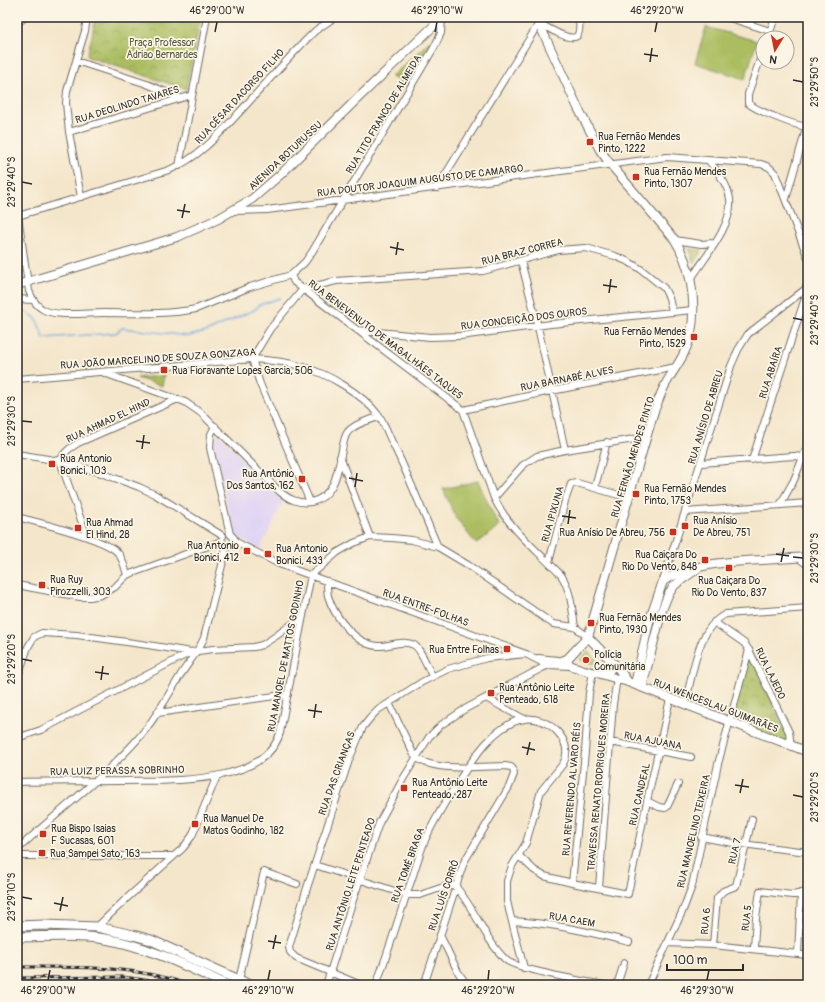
<svg xmlns="http://www.w3.org/2000/svg" width="825" height="1002" font-family="Pangolin,sans-serif">
  <style>
    .built { fill: #e0d4f4 }
    .green { fill: #abbd61; stroke: #6b7446 }
    .park { fill: url(#park-crowns); stroke: #6b7446 }
    .lines { fill: none; stroke-linecap: round; stroke-linejoin: round }
    .stream { stroke: #6ba5db; stroke-width: 1.5 }
    .street-casing { stroke: #716c63; stroke-width: 8 }
    .secondary-casing { stroke: #716c63; stroke-width: 10 }
    .primary-casing { stroke: #716c63; stroke-width: 11 }
    .street { stroke: #fff; stroke-width: 6 }
    .secondary { stroke: #fff; stroke-width: 8 }
    .primary { stroke: #fff; stroke-width: 9 }
    .rail-casing { stroke: #2b2b2b; stroke-width: 3 }
    .rail { stroke: #fcf5e5; stroke-width: 1.5; stroke-dasharray: 4.5; stroke-linecap: butt }
    .ticks { fill: none; stroke: #2b2b2b; stroke-width: 1.5 }
    .poi-dot { fill: #c8321e; stroke: #fcf5e5; stroke-width: 1.5 }
    .labels { text-anchor: middle; stroke-width: 3.5; stroke-linejoin: round; paint-order: stroke }
    .park-label { font-size: 10px; fill: #51573b; stroke: #fcf5e5 }
    .street-label { font-size: 10px; fill: #2b2b2b; stroke: #fcf5e5 }
    .poi-label { font-size: 10px; fill: #2b2b2b; stroke: #fcf5e5; text-anchor: start }
    .neatline { fill: none; stroke: #2b2b2b; stroke-width: 1.5 }
    .ticks-label { font-size: 10px; text-anchor: middle; fill: #2b2b2b }
  </style>
  <defs>
    <pattern id="park-crowns" width="20" height="18" patternUnits="userSpaceOnUse"><rect width="20" height="18" fill="#abbd61"/><path d="M2 6a3 3 0 1 1 6 0M12 15a3 3 0 1 1 6 0" fill="none" stroke="#8b9a50"/></pattern>
  </defs>
  <rect width="100%" height="100%" fill="#fcf5e5"/>
  <filter id="ink" filterUnits="userSpaceOnUse"><feTurbulence type="fractalNoise" baseFrequency=".025" numOctaves="2"/><feDisplacementMap in="SourceGraphic" scale="8" xChannelSelector="R" yChannelSelector="G"/><feConvolveMatrix kernelMatrix="1 2 1 2 8 2 1 2 1" color-interpolation-filters="sRGB"/></filter>
  <filter id="wash" filterUnits="userSpaceOnUse"><feTurbulence type="fractalNoise" baseFrequency=".012" numOctaves="4" result="noise"/><feDisplacementMap in="SourceGraphic" scale="16" xChannelSelector="R" yChannelSelector="G"/><feGaussianBlur stdDeviation="0.9" result="paint"/><feColorMatrix in="noise" values="0 0 0 0 0 0 0 0 0 0 0 0 0 0 0 0 0 1.4 0 .05"/><feComposite in="paint" operator="in"/></filter>
  <g filter="url(#wash)">
    <rect width="100%" height="100%" fill="#f4e6cb"/>
    <path class="built" d="M219 434 283 502 260 549 235 536 213 445 214 438Z"/>
    <path class="green" d="M706 27 757 41 745 79 695 63Z
      M478 481 493 514 500 526 476 544 456 518 443 489Z"/>
    <path class="park" d="M95 17H201L186 89 88 57 87 55 92 36Z
      M430 41 431 43 404 88 399 80 391 77Z
      M689 249 702 250 694 263Z
      M164 376 162 386 137 378Z
      M749 650 791 746 729 722Z
      M589 651 602 665H597L579 660Z"/>
    <g class="lines">
      <path class="stream" d="M17 310 26 312 36 318 44 338 116 333 122 328 188 336 206 332 256 309 259 305 280 298"/>
    </g>
  </g>
  <g filter="url(#ink)">
    <g class="lines">
      <g class="street-casing">
        <path id="street" d="M727 17 770 31
          M17 23 26 17
          M768 38 775 17
          M763 51 748 94V103C757 111 796 126 808 127
          M76 61 147 84 180 98
          M69 132 192 95
          M179 166 207 17
          M437 188 539 23C546 27 570 42 577 36 581 31 579 22 579 17
          M81 197 69 132 66 103 67 91 85 31 87 17
          M786 199 808 122
          M17 209 29 291C32 299 36 306 44 310 59 317 86 313 103 313 134 313 165 315 196 309L250 287 291 275
          M232 211 267 210 667 157 761 164 769 167 775 173 808 258
          M18 216 169 170C201 157 223 130 246 105 265 84 284 63 304 42L315 31 335 17
          M675 240 701 244 714 243
          M521 261 538 327 565 450
          M291 275 294 282 303 289 463 410 494 498C509 529 538 551 561 575 571 590 572 609 575 627
          M291 275 305 262 312 252 435 46 441 33 442 17
          M691 279C704 258 733 226 730 199 728 185 718 172 709 161
          M17 299 32 300
          M357 330 430 337 460 336 551 324 693 310
          M252 359 270 329 303 289 336 281 483 271 558 250 586 248 615 256 629 262 642 270 664 288 669 298 672 311
          M252 359 260 384 310 502
          M104 373 185 402 201 413 280 492C289 499 298 504 311 502 335 497 338 470 342 450 343 445 344 438 347 433 353 424 369 420 379 417
          M17 379 252 359C268 360 284 361 300 366 327 373 362 393 379 416 385 424 389 437 394 446 410 479 423 513 438 547
          M463 410 551 391 676 367
          M215 426 211 434 210 448 230 534 234 538V541L279 564 526 654 547 665 572 666
          M17 454 60 461 98 472 139 487 156 495 223 536
          M340 457 370 537
          M752 460 808 289
          M701 463 793 456 803 457
          M595 487 607 442
          M494 498 523 465 537 456 565 450 647 437
          M780 505 794 480 808 444
          M685 512 808 503
          M17 517C37 522 107 539 118 553 123 559 125 568 127 575
          M87 537 60 461 64 454 69 449 78 443 178 399
          M799 557 801 560 808 565
          M549 562 565 501 571 484 577 483 629 498
          M327 581C327 586 327 591 328 596 334 616 355 644 377 646 388 647 403 639 414 645 421 649 428 668 432 676
          M663 581 731 366 738 350 748 334 808 287
          M17 585 80 597H90L101 595 115 587 127 575 222 541
          M714 622 744 643 749 650 789 732 791 746
          M538 658 558 660
          M17 679 28 647 34 637 42 633 77 635 148 645 191 652 213 649 254 647 262 645 276 636 303 616
          M486 698 524 719
          M389 703 413 753C425 774 484 766 505 766L511 767 513 769 514 774 509 787 464 862 424 985
          M685 704C693 676 696 628 726 614L808 608
          M158 713 288 694
          M17 738 41 730 191 652
          M610 742 691 757
          M17 782C53 781 88 781 124 781 168 780 264 786 280 733L311 575 338 552 354 543 370 537 392 538 412 540 438 547 468 565 553 624 575 627 588 637
          M647 801 659 807 665 808 667 807 678 784
          M701 837 733 843 808 852
          M17 850C56 813 100 781 136 741 153 722 166 699 180 676 188 663 198 652 204 638L227 545
          M17 856H174
          M519 856 534 870 544 876 572 883 628 894 647 801 670 699
          M315 865 407 895H420L449 885 456 887C475 909 485 940 506 960 515 969 588 982 604 985
          M572 883 585 752 589 693 593 672
          M599 888 613 704 617 678
          M512 921C551 923 590 932 629 942
          M97 927 126 899 183 848 192 836 217 776
          M440 935 458 972 467 985
          M667 943 713 945 808 955
          M713 945 717 898 723 891 736 886 752 819
          M754 948 756 918 760 891 792 895 808 892
          M798 954 801 893
          M239 980 264 872 297 884
          M326 985 353 900 379 823 403 779 429 737 441 725 465 709 542 668 569 657
          M361 985 296 958 290 952 289 947 307 888 349 760 363 727 371 717 378 710 422 682 448 669 487 658 526 654
          M376 985C388 953 398 920 409 887 415 871 419 854 426 838 434 821 444 804 454 788 465 771 476 753 490 739 499 730 511 721 524 719 547 715 576 741 563 764L541 791 526 843 512 866 507 881V901L510 914 524 968
          M617 985 624 963
          M648 985 683 910 692 886 718 764 749 650"/>
      </g>
      <g class="secondary-casing">
        <path id="secondary" d="M536 17 578 108 600 150 611 165 675 240C694 271 700 320 684 353 680 362 673 371 668 380 662 389 659 400 654 411L588 637 569 657 567 661 569 664 572 666C582 669 600 677 610 670L611 664 610 660
          M17 285 177 237 218 219 252 199 281 174 356 100 443 17
          M588 637 618 668 628 682
          M601 674 628 682 808 752
          M635 684 649 622 663 581C693 563 728 562 762 560 777 559 793 558 808 557
          M642 687 662 610 668 595 674 586 680 581 697 569"/>
      </g>
      <g class="primary-casing">
        <path id="primary" d="M17 926 44 925 97 927 133 935 151 940 250 985
          M17 937C46 937 76 934 105 939 148 946 188 967 227 985"/>
      </g>
      <use href="#street" class="street"/>
      <use href="#secondary" class="secondary"/>
      <use href="#primary" class="primary"/>
      <g class="rail-casing">
        <path id="rail" d="M17 967C75 967 134 965 190 985
          M17 978 123 977 160 982"/>
      </g>
      <use href="#rail" class="rail"/>
    </g>
  </g>
  <path class="ticks" d="M215 32 217 22M435 32 437 22M655 32 657 22M644 54 658 56M650 62 652 48M793 80 803 82M22 182 32 184M177 210 190 212M182 218 185 204M390 247 404 250M396 255 398 242M603 285 617 287M609 293 611 279M793 318 803 320M22 421 32 422M136 441 150 443M142 449 144 435M349 478 363 481M355 487 357 473M562 516 576 518M568 524 570 510M776 554 789 556M793 557 803 558M781 562 784 548M22 659 32 661M95 672 109 674M101 680 103 666M308 710 322 712M314 718 316 704M522 747 535 750M527 755 530 742M735 785 749 787M740 793 743 779M793 795 803 797M22 897 32 899M54 903 68 906M60 911 63 897M268 941 281 943M273 949 276 935M48 980 50 970M268 980 270 970M488 980 489 970M707 980 709 970"/>
  <g class="poi-dot">
    <rect x="586" y="138" width="8" height="8" rx="2"/>
    <rect x="632" y="173" width="8" height="8" rx="2"/>
    <rect x="690" y="333" width="8" height="8" rx="2"/>
    <rect x="160" y="366" width="8" height="8" rx="2"/>
    <rect x="48" y="460" width="8" height="8" rx="2"/>
    <rect x="298" y="475" width="8" height="8" rx="2"/>
    <rect x="632" y="490" width="8" height="8" rx="2"/>
    <rect x="681" y="522" width="8" height="8" rx="2"/>
    <rect x="74" y="524" width="8" height="8" rx="2"/>
    <rect x="669" y="528" width="8" height="8" rx="2"/>
    <rect x="243" y="547" width="8" height="8" rx="2"/>
    <rect x="264" y="550" width="8" height="8" rx="2"/>
    <rect x="701" y="556" width="8" height="8" rx="2"/>
    <rect x="725" y="564" width="8" height="8" rx="2"/>
    <rect x="38" y="581" width="8" height="8" rx="2"/>
    <rect x="587" y="619" width="8" height="8" rx="2"/>
    <rect x="503" y="645" width="8" height="8" rx="2"/>
    <circle cx="586" cy="660" r="4"/>
    <rect x="487" y="689" width="8" height="8" rx="2"/>
    <rect x="400" y="784" width="8" height="8" rx="2"/>
    <rect x="191" y="820" width="8" height="8" rx="2"/>
    <rect x="39" y="830" width="8" height="8" rx="2"/>
    <rect x="38" y="849" width="8" height="8" rx="2"/>
  </g>
  <g class="labels">
    <g class="park-label">
      <text x="162" y="46">Praça Professor<tspan x="162" dy="12">Adriao Bernardes</tspan></text>
    </g>
    <g class="street-label">
      <text transform="translate(239 96) rotate(-47)" y="4">RUA CÉSAR DACORSO FILHO</text>
      <text transform="translate(127 104) rotate(-17)" y="4">RUA DEOLINDO TAVARES</text>
      <text transform="translate(383 114) rotate(-59)" y="4">RUA TITO FRANCO DE ALMEIDA</text>
      <text transform="translate(285 155) rotate(-43)" y="4">AVENIDA BOTURUSSU</text>
      <text transform="translate(420 180) rotate(-7)" y="4">RUA DOUTOR JOAQUIM AUGUSTO DE CAMARGO</text>
      <text transform="translate(522 251) rotate(-14)" y="4">RUA BRAZ CORREA</text>
      <text transform="translate(524 318) rotate(-7)" y="4">RUA CONCEIÇÃO DOS OUROS</text>
      <text transform="translate(386 339) rotate(37)" y="4">RUA BENEVENUTO DE MAGALHÃES TAQUES</text>
      <text transform="translate(158 358) rotate(-4)" y="4">RUA JOÃO MARCELINO DE SOUZA GONZAGA</text>
      <text transform="translate(770 372) rotate(-72)" y="4">RUA ABAÍRA</text>
      <text transform="translate(567 378) rotate(-11)" y="4">RUA BARNABÉ ALVES</text>
      <text transform="translate(705 417) rotate(-73)" y="4">RUA ANÍSIO DE ABREU</text>
      <text transform="translate(108 420) rotate(-25)" y="4">RUA AHMAD EL HIND</text>
      <text transform="translate(632 457) rotate(-73)" y="4">RUA FERNÃO MENDES PINTO</text>
      <text transform="translate(552 514) rotate(-74)" y="4">RUA IPIXUNA</text>
      <text transform="translate(426 607) rotate(20)" y="4">RUA ENTRE-FOLHAS</text>
      <text transform="translate(285 656) rotate(-79)" y="4">RUA MANOEL DE MATTOS GODINHO</text>
      <text transform="translate(771 673) rotate(64)" y="4">RUA LAJEDO</text>
      <text transform="translate(716 705) rotate(21)" y="4">RUA WENCESLAU GUIMARÃES</text>
      <text transform="translate(653 740) rotate(11)" y="4">RUA AJUANA</text>
      <text transform="translate(117 770) rotate(-1)" y="4">RUA LUIZ PERASSA SOBRINHO</text>
      <text transform="translate(336 773) rotate(-70)" y="4">RUA DAS CRIANÇAS</text>
      <text transform="translate(598 782) rotate(-85)" y="4">TRAVESSA RENATO RODRIGUES MOREIRA</text>
      <text transform="translate(571 789) rotate(-85)" y="4">RUA REVERENDO ALVARO RÉIS</text>
      <text transform="translate(639 794) rotate(-77)" y="4">RUA CANDEAL</text>
      <text transform="translate(693 831) rotate(-77)" y="4">RUA MANOELINO TEIXEIRA</text>
      <text transform="translate(734 851) rotate(-77)" y="4">RUA 7</text>
      <text transform="translate(407 865) rotate(-70)" y="4">RUA TOMÉ BRAGA</text>
      <text transform="translate(350 884) rotate(-72)" y="4">RUA ANTÔNIO LEITE PENTEADO</text>
      <text transform="translate(443 895) rotate(-71)" y="4">RUA LUÍS CORRÓ</text>
      <text transform="translate(746 918) rotate(-84)" y="4">RUA 5</text>
      <text transform="translate(572 919) rotate(10)" y="4">RUA CAEM</text>
      <text transform="translate(705 921) rotate(-85)" y="4">RUA 6</text>
    </g>
    <g class="poi-label">
      <text x="598" y="140">Rua Fernão Mendes<tspan x="598" dy="12">Pinto, 1222</tspan></text>
      <text x="644" y="175">Rua Fernão Mendes<tspan x="644" dy="12">Pinto, 1307</tspan></text>
      <text x="686" y="335" text-anchor="end">Rua Fernão Mendes<tspan x="686" dy="12">Pinto, 1529</tspan></text>
      <text x="172" y="374">Rua Fioravante Lopes Garcia, 506</text>
      <text x="60" y="462">Rua Antonio<tspan x="60" dy="12">Bonici, 103</tspan></text>
      <text x="294" y="477" text-anchor="end">Rua Antônio<tspan x="294" dy="12">Dos Santos, 162</tspan></text>
      <text x="644" y="492">Rua Fernão Mendes<tspan x="644" dy="12">Pinto, 1753</tspan></text>
      <text x="693" y="524">Rua Anísio<tspan x="693" dy="12">De Abreu, 751</tspan></text>
      <text x="86" y="526">Rua Ahmad<tspan x="86" dy="12">El Hind, 28</tspan></text>
      <text x="665" y="536" text-anchor="end">Rua Anísio De Abreu, 756</text>
      <text x="239" y="549" text-anchor="end">Rua Antonio<tspan x="239" dy="12">Bonici, 412</tspan></text>
      <text x="276" y="552">Rua Antonio<tspan x="276" dy="12">Bonici, 433</tspan></text>
      <text x="697" y="558" text-anchor="end">Rua Caiçara Do<tspan x="697" dy="12">Rio Do Vento, 848</tspan></text>
      <text x="50" y="583">Rua Ruy<tspan x="50" dy="12">Pirozzelli, 303</tspan></text>
      <text x="729" y="584" text-anchor="middle">Rua Caiçara Do<tspan x="729" dy="12">Rio Do Vento, 837</tspan></text>
      <text x="599" y="621">Rua Fernão Mendes<tspan x="599" dy="12">Pinto, 1930</tspan></text>
      <text x="499" y="653" text-anchor="end">Rua Entre Folhas</text>
      <text x="594" y="658">Polícia<tspan x="594" dy="12">Comunitária</tspan></text>
      <text x="499" y="691">Rua Antônio Leite<tspan x="499" dy="12">Penteado, 618</tspan></text>
      <text x="412" y="786">Rua Antônio Leite<tspan x="412" dy="12">Penteado, 287</tspan></text>
      <text x="203" y="822">Rua Manuel De<tspan x="203" dy="12">Matos Godinho, 182</tspan></text>
      <text x="51" y="832">Rua Bispo Isaias<tspan x="51" dy="12">F Sucasas, 601</tspan></text>
      <text x="50" y="857">Rua Sampei Sato, 163</text>
    </g>
  </g>
  <rect width="825" height="1002" fill="none" stroke="#fcf5e5" stroke-width="44"/>
  <g transform="translate(775 50) rotate(190)"><circle r="19" fill="#fcf5e5" stroke="#a8a49b"/>
  <path d="M0-3L7 15L0 10L-7 15Z" fill="#c8321e"/>
  <text y="-6" font-size="11" font-weight="bold" text-anchor="middle" fill="#2b2b2b">N</text>
  </g>
  <path d="M667 964v6h76v-6" fill="none" stroke="#2b2b2b" stroke-width="2"/>
  <text x="673" y="964" font-size="12" fill="#2b2b2b" stroke="#fcf5e5" stroke-width="3" paint-order="stroke">100 m</text>
  <rect x="22" y="22" width="781" height="958" class="neatline"/>
  <g class="ticks-label">
    <text x="217" y="14">46°29'00"W</text>
    <text x="437" y="14">46°29'10"W</text>
    <text x="657" y="14">46°29'20"W</text>
    <text transform="translate(814 82) rotate(-90)" y="4">23°29'50"S</text>
    <text transform="translate(11 182) rotate(-90)" y="4">23°29'40"S</text>
    <text transform="translate(814 320) rotate(-90)" y="4">23°29'40"S</text>
    <text transform="translate(11 421) rotate(-90)" y="4">23°29'30"S</text>
    <text transform="translate(814 558) rotate(-90)" y="4">23°29'30"S</text>
    <text transform="translate(11 659) rotate(-90)" y="4">23°29'20"S</text>
    <text transform="translate(814 797) rotate(-90)" y="4">23°29'20"S</text>
    <text transform="translate(11 897) rotate(-90)" y="4">23°29'10"S</text>
    <text x="48" y="994">46°29'00"W</text>
    <text x="268" y="994">46°29'10"W</text>
    <text x="488" y="994">46°29'20"W</text>
    <text x="707" y="994">46°29'30"W</text>
  </g>
</svg>
